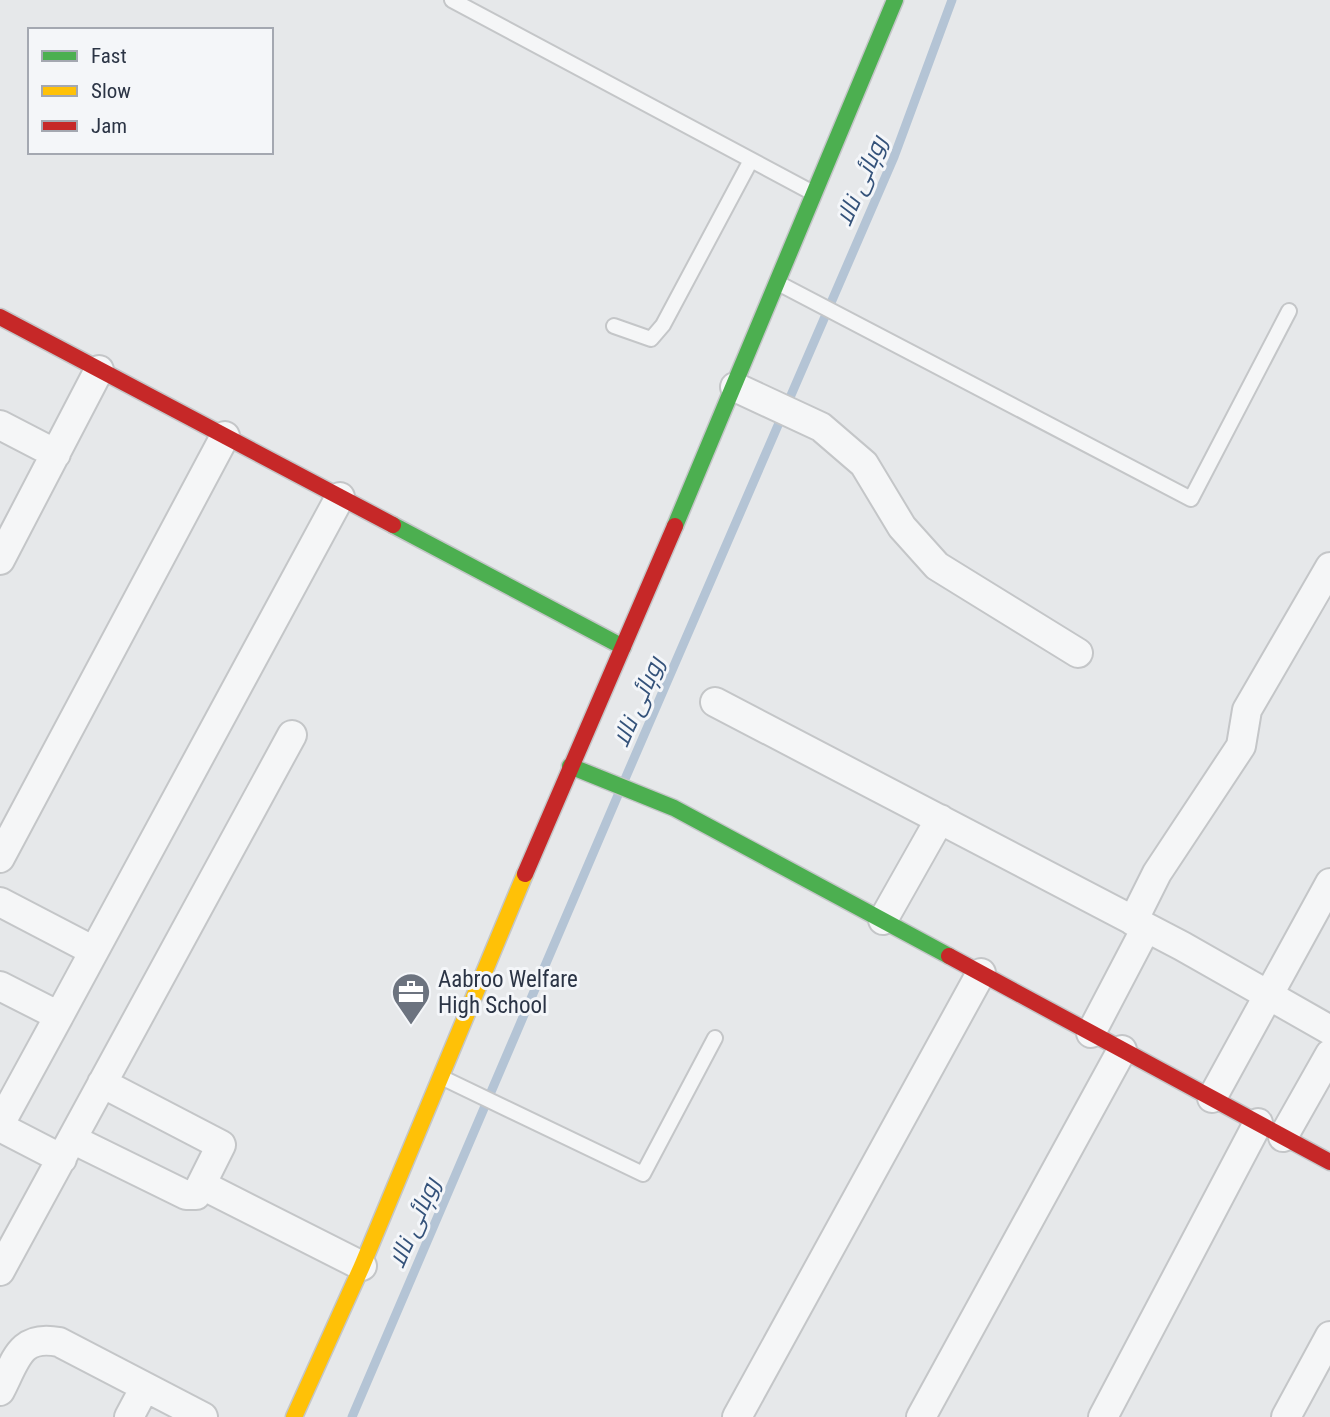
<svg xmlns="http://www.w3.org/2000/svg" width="1330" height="1417" font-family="'Roboto Condensed',Cairo,sans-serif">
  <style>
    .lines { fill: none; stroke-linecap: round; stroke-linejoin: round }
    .stream { stroke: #b4c4d5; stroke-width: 9 }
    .lane-casing { stroke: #c4c6c8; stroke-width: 18 }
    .street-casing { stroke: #c4c6c8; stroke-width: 32 }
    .fast-casing { stroke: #c4c6c8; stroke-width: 19 }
    .slow-casing { stroke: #c4c6c8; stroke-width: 19 }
    .jam-casing { stroke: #c4c6c8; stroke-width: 19 }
    .lane { stroke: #f5f6f7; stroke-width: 14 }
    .street { stroke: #f5f6f7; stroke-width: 28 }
    .fast { stroke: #4caf50; stroke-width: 16 }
    .slow { stroke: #ffc107; stroke-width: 16 }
    .jam { stroke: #c62828; stroke-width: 16 }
    .labels { text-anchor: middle; stroke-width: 6; stroke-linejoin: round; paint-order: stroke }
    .poi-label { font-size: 23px; fill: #2b3445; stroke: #f4f6f9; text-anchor: start }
    .water-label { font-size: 24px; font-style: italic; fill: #34527a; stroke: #f4f6f9 }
  </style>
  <rect width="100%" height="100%" fill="#e6e8ea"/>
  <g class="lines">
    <path class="stream" d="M625 779 894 157 952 0
      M352 1417 618 795"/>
    <g class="lane-casing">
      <path id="lane" d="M452 0 813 193
        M778 283 1191 499 1289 311
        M614 326 651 339 663 325 750 162
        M443 1078 643 1174 715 1038"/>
    </g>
    <g class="street-casing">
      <path id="street" d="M735 387 821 427 864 464 902 527 937 566 1078 653
        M0 425 56 454
        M0 560 99 370
        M715 702 1182 946 1330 1030
        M0 858 225 436
        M0 902 94 951
        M883 920 940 819
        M1133 921 1157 873 1241 746 1247 710 1330 567
        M0 986 59 1016 0 1124
        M59 1016 340 497
        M1091 1033 1146 928
        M1212 1098 1330 883
        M0 1127 62 1159
        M1283 1137 1330 1054
        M72 1139 186 1195H196L221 1145 102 1083
        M202 1185 362 1266
        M0 1271 292 735
        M0 1391C16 1361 19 1334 59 1342L203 1417
        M129 1417 145 1387
        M737 1417 981 973
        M921 1417 1122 1050
        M1103 1417 1258 1123
        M1286 1417 1330 1336"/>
    </g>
    <g class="fast-casing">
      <path id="fast" d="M393 525 623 647
        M675 526 895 0
        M570 766 674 808 949 956"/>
    </g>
    <g class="slow-casing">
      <path id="slow" d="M294 1417 362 1266 525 874"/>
    </g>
    <g class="jam-casing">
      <path id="jam" d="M0 317 393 525
        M525 874 675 526
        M949 956 1330 1162"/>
    </g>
    <use href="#lane" class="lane"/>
    <use href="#street" class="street"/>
    <use href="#fast" class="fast"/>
    <use href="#slow" class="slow"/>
    <use href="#jam" class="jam"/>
  </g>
  <defs>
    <g id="office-pin" transform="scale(2.0125)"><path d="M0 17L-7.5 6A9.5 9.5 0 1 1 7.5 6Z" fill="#6c737f" stroke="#f4f6f9"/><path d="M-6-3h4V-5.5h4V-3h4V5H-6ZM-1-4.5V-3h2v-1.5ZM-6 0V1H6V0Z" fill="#fff"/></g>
  </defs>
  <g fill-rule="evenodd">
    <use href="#office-pin" x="411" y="992"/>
  </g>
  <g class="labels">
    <g class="poi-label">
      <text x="438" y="987">Aabroo Welfare<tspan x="438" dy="26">High School</tspan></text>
    </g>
    <g class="water-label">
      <text transform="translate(861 181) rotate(-67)" y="8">روہائی نالا</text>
      <text transform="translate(638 702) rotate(-67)" y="8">روہائی نالا</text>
      <text transform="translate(414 1223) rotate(-67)" y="8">روہائی نالا</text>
    </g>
  </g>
  <rect x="28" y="28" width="245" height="126" fill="#f4f6f9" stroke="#a4a8b1" stroke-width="2"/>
  <rect x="42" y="51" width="35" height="10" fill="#4caf50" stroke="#a4a8b1" stroke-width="2"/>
  <text x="91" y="63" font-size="21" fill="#2b3445">Fast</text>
  <rect x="42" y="86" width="35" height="10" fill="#ffc107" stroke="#a4a8b1" stroke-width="2"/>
  <text x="91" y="98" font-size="21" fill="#2b3445">Slow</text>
  <rect x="42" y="121" width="35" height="10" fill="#c62828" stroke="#a4a8b1" stroke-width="2"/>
  <text x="91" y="133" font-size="21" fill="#2b3445">Jam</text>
</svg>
